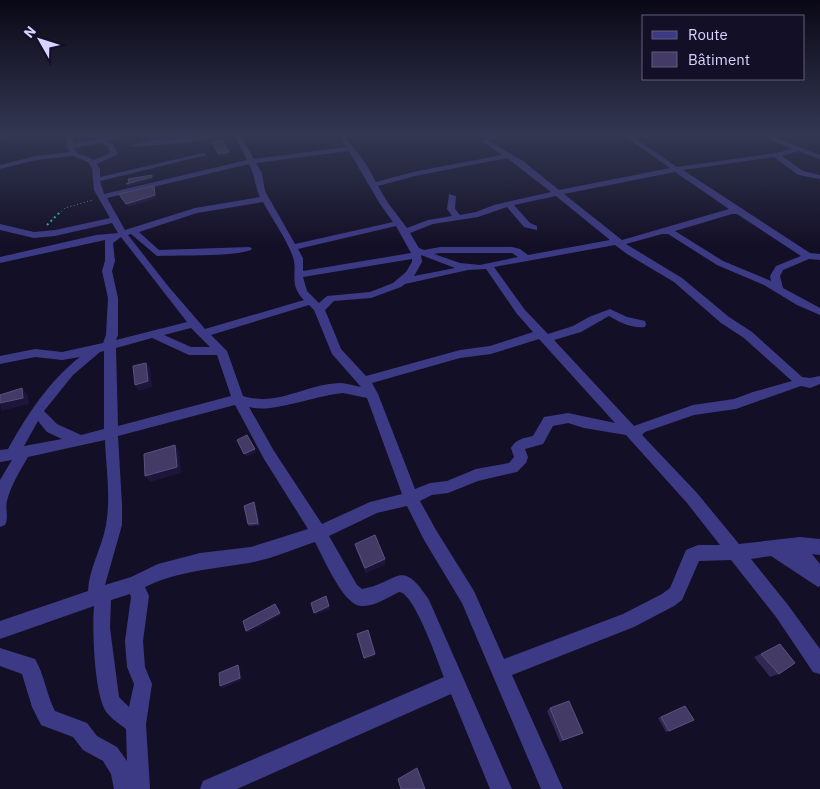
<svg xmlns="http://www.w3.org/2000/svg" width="820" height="789" font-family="'IBM Plex Sans',sans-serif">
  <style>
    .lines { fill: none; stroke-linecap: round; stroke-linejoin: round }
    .path-far1 { stroke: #2fb8b0; stroke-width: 1; stroke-dasharray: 1 2.5; stroke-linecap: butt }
    .path { stroke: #2fb8b0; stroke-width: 2; stroke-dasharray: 2 3; stroke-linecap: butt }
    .minor { fill: #3d3a85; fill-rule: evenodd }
    .wall { fill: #312854 }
    .shaded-wall { fill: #1d163a }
    .building { fill: #433a66; stroke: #5a527e }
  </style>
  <rect width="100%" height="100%" fill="#130f26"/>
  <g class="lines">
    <path class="path-far1" d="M59 214 65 208 93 200"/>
    <path class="path" d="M47 225 60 212"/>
    <path class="minor" d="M2 135H10L0 141V136Z
      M67 135H73V144L118 135H130L108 141 113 144 118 154 97 164 100 169V177L203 153 207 155 100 181 104 194 247 160 234 135H240L254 159 346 147 338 135H344L366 164 376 182 413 172 502 155 482 141 486 137 502 135 489 141 523 161 559 190 670 168 623 135H630L677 167 776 153 792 149 760 135H769L820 155V159L798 151 782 156 803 171 820 175V179L798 175 774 157 683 170 810 253 820 254V260L809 259 783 270 780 276 783 288 820 308V315L797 305 764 285 717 265 668 234H662L626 244 682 278 729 317 752 332 802 377 810 378 820 376V384L810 388 801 386 736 409 694 415 645 432 642 435 697 493 739 544 800 537 820 539V555L812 554 820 564V586L818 587 771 556 751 559 788 605 820 649V674L813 672 776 617 731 560 699 561 682 600 674 606 634 627 512 675 563 789H541L462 603 424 540 407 506 377 513 329 536 357 585 362 589C399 583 400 556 429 600L512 789H490L451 694 237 789H200L203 781 444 677C438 662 414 592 399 592 387 598 375 606 362 606 344 607 323 557 315 542 294 549 271 559 249 563 213 569 178 571 145 587L149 596 143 641 145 667 152 684 146 724 150 789H114L111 774 103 761 83 750 73 737 41 725 32 707 22 674 0 666V648L35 659C45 676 46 694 55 711L87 723 97 736 117 747 127 761 126 729C120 724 113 720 108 714 94 700 92 627 94 606L0 639V621L88 591C89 568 102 548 106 525 111 498 106 467 105 440L28 457C20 471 11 485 7 501 5 509 9 517 5 525L0 527V480L12 460 0 462V450L8 449C27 415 49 381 80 357L62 360 35 357 0 364V356L35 349 62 352 103 343 106 335 108 298 102 271 105 261V240L0 263V257L96 235 118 233 112 223 55 236 34 238 0 230V224L34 232 55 230 110 218 94 190 92 169 88 162 73 156 36 160 0 169V165L36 156 70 152 67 147ZM100 143 108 146 110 153 94 160 77 153 74 148ZM349 151 380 204 393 222 295 244 265 191 262 173 256 163ZM507 158 551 192 494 205 476 212 460 215 455 209 456 196 449 194 447 209 452 216 428 220 407 228 388 203 378 186 415 176ZM249 164C255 175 255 187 260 197L195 208 125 230 107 198ZM675 172 729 209 622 240 564 194ZM556 196 610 240 528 255 520 249 512 247H440L424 250 419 248 410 233 433 224 478 217 507 207 524 227 537 230V226L530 223 514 205ZM263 202C272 219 286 238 293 257 298 273 288 284 304 300L205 329 168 286 128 235 131 234 157 256C174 255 242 257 252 249L250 247 159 250 139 232 197 213ZM732 214H737L801 256 776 266 770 276 771 281 723 261 675 231ZM396 226 411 253 303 271V258L298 249ZM121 237 187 322 116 340 118 335V298L112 271 115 261 113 243ZM615 245 627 254 674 282 721 323 744 338 792 381 753 392 734 399 693 405 634 426 554 340 581 332 609 316C619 322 633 329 645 327L646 324 645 321 627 317 610 309 589 317 573 326 548 334 525 310 494 267ZM440 253H512L518 257 480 265 460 263 434 254ZM421 255 455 268 414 276 422 262ZM412 259V262L406 272 393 283 370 292 327 296 319 303 307 291 303 277ZM486 269 517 314 533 332 490 346 460 350 366 376 341 349 325 310 334 301 371 298 401 287 405 284 468 270ZM309 305 314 310 332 354 361 387C355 386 349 384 342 383 306 383 280 407 243 396L227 351 211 335ZM191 328 210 347H191L164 335ZM152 338 189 355H217L231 396 118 426 116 348ZM539 339 615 423 568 413 544 417 533 436C524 438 516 439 511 448L514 457 509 463 476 469 447 481 430 483 415 489 378 394 372 383 460 358 491 354ZM104 351V429L81 435 57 424 44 411 73 375 100 352ZM343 393 367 398 402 494 370 502 322 524 274 451 249 407C271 414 317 395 343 393ZM235 405 264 459 308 529 251 547 200 553 158 564 131 577 105 585 122 525V505L118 436ZM38 421 47 432 62 439 24 446ZM568 423 584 428 626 435 687 503 720 545H698L686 550 670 588 662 594 623 614 504 659 474 591 436 530 420 501 432 495 448 493 478 481 517 472 526 463 528 457 525 449 543 444 553 426ZM130 594 131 597 125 641 127 667 134 684 129 707 119 697 110 628 111 600Z
      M214 135H228L192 142 133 147 130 145 153 140Z"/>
  </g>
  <path class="wall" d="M255 505 260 525 249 526 248 524Z
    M355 544 385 564 366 573 356 549Z
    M780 644 779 674 770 677 754 657Z
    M685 706 669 731 666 732 658 718Z
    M550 708 579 735 560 742 547 711Z"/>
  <path class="shaded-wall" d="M229 152 230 155 218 157V154Z
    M152 175 153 180 127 187 126 184Z
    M154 186 156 198 128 207 126 204Z
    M146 363 150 368 152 387 139 391 135 385Z
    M22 388 28 395 29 404 1 411 0 403Z
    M175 445 179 451 181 473 150 482 145 476Z
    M255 449 256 452 246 457 244 454Z
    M254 502 255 505 260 525 258 523Z
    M385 559V564L366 573 365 568Z
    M326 596 330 609 315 615 314 613Z
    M275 604 281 615 248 633 246 631Z
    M375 654V656L364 660V658Z
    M238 665 240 667 242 680 223 688 220 686Z"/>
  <path class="building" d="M222 140 229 152 218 154 212 142Z
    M152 175V177L126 184 129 183 128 179Z
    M154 186 155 195 126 204 119 194Z
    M146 363 148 381 135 385 133 366Z
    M22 388 23 398 0 403V395Z
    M247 435 255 449 244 454 237 440Z
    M175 445 177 467 145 476 144 454Z
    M254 502 258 523 248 524 244 506Z
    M375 535 385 559 365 568 355 544Z
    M326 596 329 606 314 613 311 603Z
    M275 604 280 613 246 631 243 621Z
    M368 630 375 654 364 658 357 634Z
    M780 644 795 663 779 674 761 654Z
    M238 665 240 678 220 686 219 673Z
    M569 701 583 733 563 740 550 708Z
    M685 706 694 720 669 731 661 717Z
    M417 768 425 789H401L398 779Z"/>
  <linearGradient id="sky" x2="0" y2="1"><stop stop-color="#0a0815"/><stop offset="0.55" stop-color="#333752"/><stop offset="1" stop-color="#333752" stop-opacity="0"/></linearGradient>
  <rect width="820" height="245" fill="url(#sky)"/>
  <rect x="642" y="15" width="162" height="65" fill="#130f26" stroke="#625e7d"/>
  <rect x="652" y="31" width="25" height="8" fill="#3d3a85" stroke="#625e7d"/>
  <text x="688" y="40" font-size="15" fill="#d9d4ff">Route</text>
  <rect x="652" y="52" width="25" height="15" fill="#433a66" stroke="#625e7d"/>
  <text x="688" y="65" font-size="15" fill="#d9d4ff">Bâtiment</text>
  <g transform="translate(40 40) rotate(309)" stroke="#130f26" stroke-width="4" paint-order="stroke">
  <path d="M0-4L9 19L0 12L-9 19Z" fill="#d9d4ff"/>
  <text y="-8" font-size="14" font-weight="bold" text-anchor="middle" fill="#d9d4ff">N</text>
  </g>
</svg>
